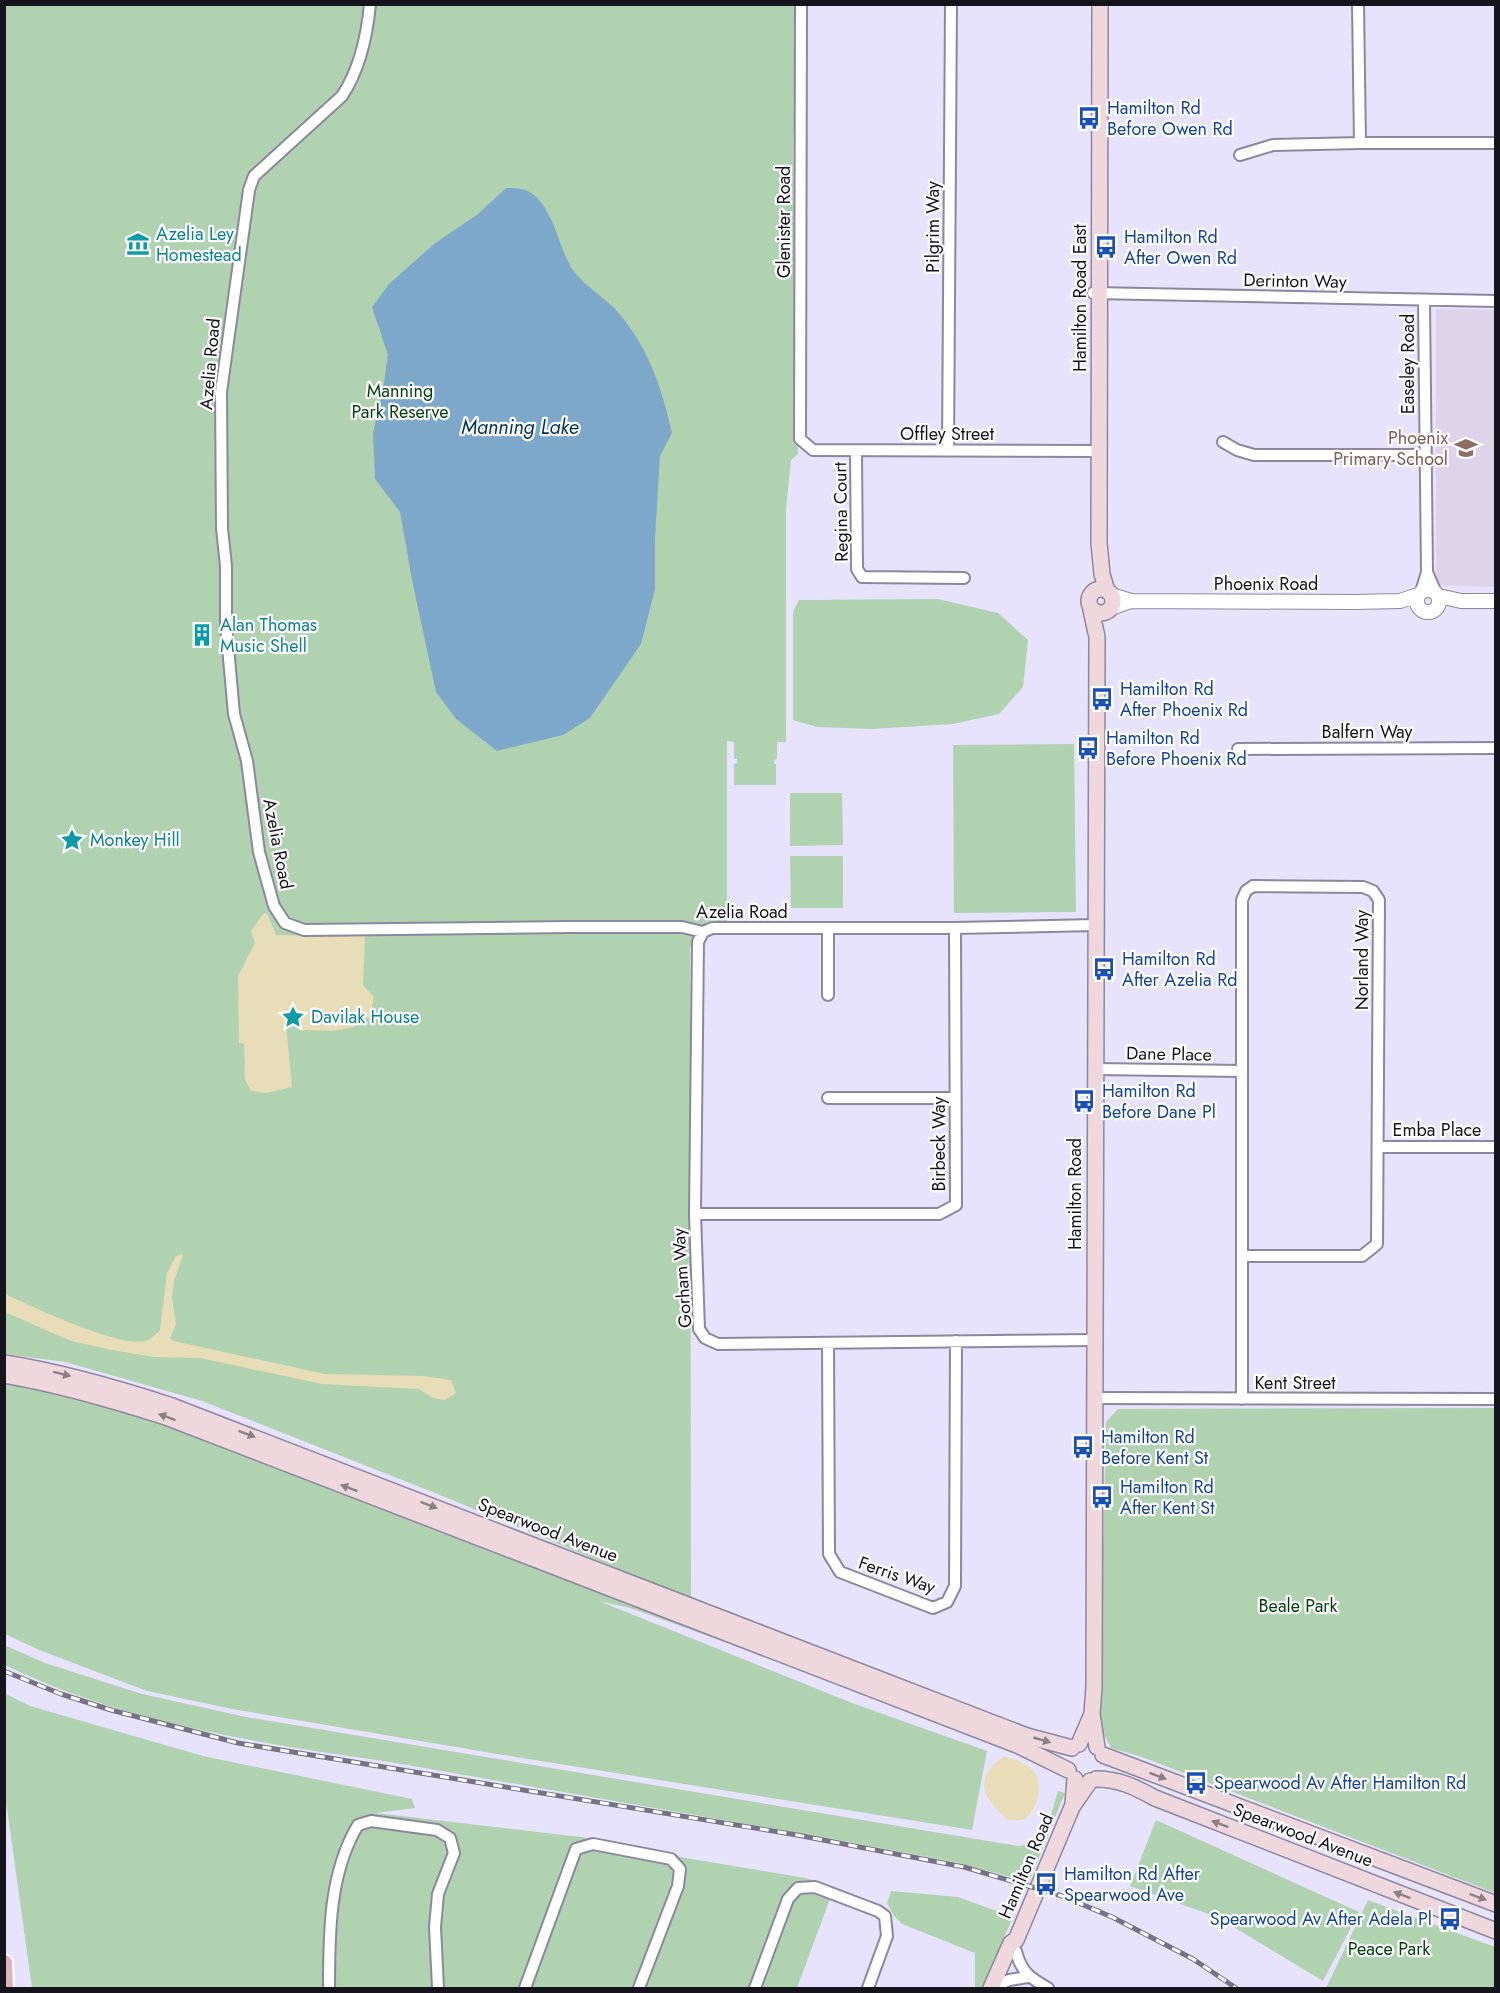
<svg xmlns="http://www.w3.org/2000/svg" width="1500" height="1993" font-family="Jost,sans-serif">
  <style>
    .education { fill: #ded4e9 }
    .green { fill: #b1d2b1 }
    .sand { fill: #e7ddb8 }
    .water { fill: #7ea8c9 }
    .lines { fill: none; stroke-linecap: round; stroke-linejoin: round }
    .minor-casing { stroke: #8c879e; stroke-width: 14 }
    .tertiary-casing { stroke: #8c879e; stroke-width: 16 }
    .secondary-casing { stroke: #8c879e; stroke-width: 18 }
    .primary-casing { stroke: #fff; stroke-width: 20 }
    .minor { stroke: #fff; stroke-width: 10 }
    .tertiary { stroke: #fff; stroke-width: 14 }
    .secondary { stroke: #eed8dd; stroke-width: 15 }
    .primary { stroke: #deb1bb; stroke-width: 16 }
    .rail-casing { stroke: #777384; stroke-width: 5 }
    .rail { stroke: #fff; stroke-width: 3; stroke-dasharray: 9; stroke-linecap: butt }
    .oneway { fill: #8c7f86 }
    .labels { text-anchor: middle; stroke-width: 4.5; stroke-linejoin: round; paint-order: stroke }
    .transit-label { font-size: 18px; fill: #164399; stroke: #fff; text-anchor: start }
    .street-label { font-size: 18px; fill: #15131c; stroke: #fff }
    .culture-label { font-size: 18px; fill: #0d838f; stroke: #fff; text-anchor: start }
    .park-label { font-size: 18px; fill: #033d0c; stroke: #fff }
    .education-label { font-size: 18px; fill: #785e54; stroke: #fff; text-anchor: end }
    .water-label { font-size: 20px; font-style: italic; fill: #003454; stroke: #fff }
  </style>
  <rect width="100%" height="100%" fill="#e8e3fc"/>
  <path class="education" d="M1436 309 1495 310V587L1436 585Z"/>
  <path class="green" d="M4 5H799L793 154 798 454 791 460 786 509V742H777V759L774 760V764H776V785H734V764L737 763V759H734V742L727 741V921H707L690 947 691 1599 445 1497 202 1401 65 1362 5 1354Z
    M938 599 998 613 1028 640 1023 687 999 714 953 724 872 729 817 727 793 720V612L799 600Z
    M1074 744 1076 912 954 913 953 745Z
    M790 793H842L843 845 790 846Z
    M790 856H843V908H791Z
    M5 1385 48 1389 153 1418 826 1678 630 1608 599 1601 852 1703 987 1751 972 1830 497 1754 232 1709 147 1691 39 1650 5 1634Z
    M1495 1408V1893L1142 1757 1111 1748 1099 1725 1106 1422 1118 1409Z
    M4 1645 45 1663 142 1694 246 1717 1018 1846C1048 1844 1050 1815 1058 1791L1065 1793 1029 1882 959 1863 844 1841 384 1761C260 1744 118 1721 5 1665Z
    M4 1693 30 1706 203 1756 412 1799 415 1808 376 1813 581 1837 680 1857 806 1878 834 1888 797 1988H32L5 1794Z
    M1156 1820 1359 1912 1323 1981 1217 1917 1130 1886Z
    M891 1891 958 1897 1013 1917 982 1988H975V1953L902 1924 894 1916 887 1903Z
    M1368 1900 1495 1947V1988H1326Z"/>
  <path class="sand" d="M267 913 276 935 365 936 363 985 374 997 370 1016 354 1027 333 1031 303 1030 293 1024 286 1025 292 1087 266 1093 251 1091 245 1080 244 1044 239 1043 238 976 255 943 251 931 263 914Z
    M183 1254 174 1281 172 1298 176 1325 170 1338 173 1341 325 1374 424 1376 451 1380 456 1393 445 1400 433 1398 419 1389 322 1384 200 1358 154 1357 112 1350 71 1341 5 1312V1294C33 1307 119 1348 146 1341 151 1339 156 1334 160 1330L167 1273 176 1256Z
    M1003 1757C1014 1757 1029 1765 1036 1774 1043 1786 1036 1816 1022 1820 1018 1821 1012 1820 1008 1820 983 1799 972 1779 1003 1757Z"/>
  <path class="water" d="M506 188C512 188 519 188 525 190 551 199 558 245 571 267 580 282 602 296 615 309 647 344 662 387 672 433L660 456 655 539V589L641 644 590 718 563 735 497 751 456 719 436 692 412 580 400 512 375 479 373 433 383 389 388 355 372 307 390 283 434 244 478 214Z"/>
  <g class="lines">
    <g class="minor-casing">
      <path id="minor" d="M370 4C367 36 360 69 342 96L254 176 249 190 221 392 222 528 226 566V625L234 714 247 761 259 852 274 906 285 923 304 930 571 927H682L703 932 712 928H955L1095 925
        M801 4 800 439 813 450 1099 451
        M1358 4 1360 143H1496
        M1240 155 1273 145 1360 143
        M1093 293 1496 301
        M1223 442 1237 450 1254 455H1425
        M948 450 951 4
        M856 451 857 569 862 577 964 578
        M1427 572 1436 593
        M1421 592 1427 572 1424 301
        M1238 749 1496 748
        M828 928V995
        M703 932 698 942 695 1214 699 1329 705 1338 718 1344 1095 1340
        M1095 1069 1242 1071
        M828 1098H955
        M1379 1147H1496
        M695 1214H939L956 1205 955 928
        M1242 1256H1362L1377 1244 1379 900 1373 891 1363 887 1253 886 1246 891 1242 900V1399
        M828 1343 829 1554 840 1572 933 1608 947 1602 955 1586 956 1341
        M1095 1398 1496 1399
        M1016 1951C1021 1972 1030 1978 1048 1988
        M1001 1984 1009 1980 1028 1977
        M329 1988C329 1934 329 1873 358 1825L371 1821 437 1830 450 1838 454 1853 438 1894 435 1927 438 1988
        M525 1988 576 1849 593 1844 671 1859 680 1869 678 1886 639 1988
        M755 1988 788 1899 798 1888 815 1887 878 1911 885 1916 887 1936 868 1988"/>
    </g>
    <g class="tertiary-casing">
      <path id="tertiary" d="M1417 601a11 11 0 1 1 22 0a11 11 0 1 1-22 0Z
        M1111 595 1131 601 1354 602 1400 601 1418 595
        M1439 596 1461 601H1496
        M1111 608 1131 601"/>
    </g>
    <g class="secondary-casing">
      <path id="secondary" d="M1100 4 1099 543 1102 574 1107 591
        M1089 601a12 12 0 1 1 24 0a12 12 0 1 1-24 0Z
        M1091 610 1097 637 1094 1687 1092 1714 1097 1747
        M4 1363C62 1372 117 1388 172 1406L1027 1736 1072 1748
        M4 1375C59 1384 113 1400 166 1417L1017 1745 1068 1770
        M1079 1744 1092 1714
        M1103 1755 1496 1904
        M1096 1779C1119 1779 1135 1787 1155 1798L1496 1931
        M1073 1804 1075 1779
        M991 1988 1011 1943 1016 1940 1072 1807 1090 1781"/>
    </g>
    <g class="primary-casing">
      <path id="primary" d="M4 1963 5 1988"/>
    </g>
    <use href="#minor" class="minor"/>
    <use href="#tertiary" class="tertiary"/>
    <use href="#secondary" class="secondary"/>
    <use href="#primary" class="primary"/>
    <g class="rail-casing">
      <path id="rail" d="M4 1671 61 1694 111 1710 238 1743 797 1835 964 1867 1062 1896 1112 1917 1193 1959 1236 1988"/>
    </g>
    <use href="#rail" class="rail"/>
  </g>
  <defs><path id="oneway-solid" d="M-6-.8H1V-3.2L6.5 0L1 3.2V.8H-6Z" transform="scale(1.5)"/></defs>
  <g class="oneway">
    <use href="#oneway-solid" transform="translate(62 1374) rotate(14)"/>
    <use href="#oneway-solid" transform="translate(167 1417) rotate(-160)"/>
    <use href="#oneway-solid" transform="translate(247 1434) rotate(21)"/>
    <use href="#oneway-solid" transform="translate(349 1488) rotate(-159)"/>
    <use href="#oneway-solid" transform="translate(429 1505) rotate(21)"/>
    <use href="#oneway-solid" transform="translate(1042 1740) rotate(16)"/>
    <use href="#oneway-solid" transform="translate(1158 1776) rotate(21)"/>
    <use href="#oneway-solid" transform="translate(1220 1824) rotate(-159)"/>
    <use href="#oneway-solid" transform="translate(1402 1895) rotate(-159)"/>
    <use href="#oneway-solid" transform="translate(1478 1897) rotate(20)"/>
  </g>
  <defs>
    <g id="bus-bare" transform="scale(1.8)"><path d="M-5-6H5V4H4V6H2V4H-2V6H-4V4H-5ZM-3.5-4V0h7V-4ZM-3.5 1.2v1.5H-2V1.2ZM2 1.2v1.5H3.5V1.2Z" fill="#1a4fb4" stroke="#fff" stroke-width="2.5" paint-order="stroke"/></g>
    <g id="museum-bare" transform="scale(1.8)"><path d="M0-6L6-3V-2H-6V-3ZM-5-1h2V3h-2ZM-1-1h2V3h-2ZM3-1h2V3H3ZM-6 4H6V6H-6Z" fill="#0f9aa8" stroke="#fff" stroke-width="2.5" paint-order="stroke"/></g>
    <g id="school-bare" transform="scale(1.8)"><path d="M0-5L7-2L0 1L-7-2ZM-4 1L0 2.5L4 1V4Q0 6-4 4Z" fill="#8d6e63" stroke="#fff" stroke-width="2.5" paint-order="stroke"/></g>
    <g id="building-bare" transform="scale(1.8)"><path d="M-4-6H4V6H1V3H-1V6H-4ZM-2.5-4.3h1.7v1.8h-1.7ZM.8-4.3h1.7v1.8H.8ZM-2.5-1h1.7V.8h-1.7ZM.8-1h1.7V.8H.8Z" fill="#0f9aa8" stroke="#fff" stroke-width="2.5" paint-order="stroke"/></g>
    <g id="sight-bare" transform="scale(1.8)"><path d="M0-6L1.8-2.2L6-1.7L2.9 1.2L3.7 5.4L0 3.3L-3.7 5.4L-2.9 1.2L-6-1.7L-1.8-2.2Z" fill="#0f9aa8" stroke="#fff" stroke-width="2.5" paint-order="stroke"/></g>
  </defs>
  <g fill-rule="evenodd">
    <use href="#bus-bare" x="1089" y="118"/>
    <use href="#museum-bare" x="138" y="244"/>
    <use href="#bus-bare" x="1106" y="247"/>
    <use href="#school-bare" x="1466" y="448"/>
    <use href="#building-bare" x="202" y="635"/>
    <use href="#bus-bare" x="1102" y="699"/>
    <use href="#bus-bare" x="1088" y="748"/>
    <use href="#sight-bare" x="72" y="840"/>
    <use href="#bus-bare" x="1104" y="969"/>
    <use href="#sight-bare" x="293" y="1017"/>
    <use href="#bus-bare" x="1084" y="1101"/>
    <use href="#bus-bare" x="1083" y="1447"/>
    <use href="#bus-bare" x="1102" y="1497"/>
    <use href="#bus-bare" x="1196" y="1783"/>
    <use href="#bus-bare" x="1046" y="1884"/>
    <use href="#bus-bare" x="1450" y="1919"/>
  </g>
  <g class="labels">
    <g class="transit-label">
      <text x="1107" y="114">Hamilton Rd<tspan x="1107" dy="21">Before Owen Rd</tspan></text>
      <text x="1124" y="243">Hamilton Rd<tspan x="1124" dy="21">After Owen Rd</tspan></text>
      <text x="1120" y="695">Hamilton Rd<tspan x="1120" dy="21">After Phoenix Rd</tspan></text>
      <text x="1106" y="744">Hamilton Rd<tspan x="1106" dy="21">Before Phoenix Rd</tspan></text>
      <text x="1122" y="965">Hamilton Rd<tspan x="1122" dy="21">After Azelia Rd</tspan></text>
      <text x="1102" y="1097">Hamilton Rd<tspan x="1102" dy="21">Before Dane Pl</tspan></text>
      <text x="1101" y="1443">Hamilton Rd<tspan x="1101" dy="21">Before Kent St</tspan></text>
      <text x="1120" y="1493">Hamilton Rd<tspan x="1120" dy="21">After Kent St</tspan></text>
      <text x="1214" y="1789">Spearwood Av After Hamilton Rd</text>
      <text x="1064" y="1880">Hamilton Rd After<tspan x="1064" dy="21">Spearwood Ave</tspan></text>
      <text x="1432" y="1925" text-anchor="end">Spearwood Av After Adela Pl</text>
    </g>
    <g class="street-label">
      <text transform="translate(784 222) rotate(-90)" y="6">Glenister Road</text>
      <text transform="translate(933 227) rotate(-90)" y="6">Pilgrim Way</text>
      <text transform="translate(1295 281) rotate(1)" y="6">Derinton Way</text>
      <text transform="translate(1080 298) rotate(-90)" y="6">Hamilton Road East</text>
      <text transform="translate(210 364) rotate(-85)" y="6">Azelia Road</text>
      <text transform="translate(1408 364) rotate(-90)" y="6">Easeley Road</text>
      <text x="947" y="440">Offley Street</text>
      <text transform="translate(841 512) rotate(-91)" y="6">Regina Court</text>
      <text x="1266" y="590">Phoenix Road</text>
      <text x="1367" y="738">Balfern Way</text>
      <text transform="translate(278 844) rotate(79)" y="6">Azelia Road</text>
      <text x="742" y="918">Azelia Road</text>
      <text transform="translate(1362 960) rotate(-90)" y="6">Norland Way</text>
      <text transform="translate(1169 1054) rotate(1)" y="6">Dane Place</text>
      <text x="1437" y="1136">Emba Place</text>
      <text transform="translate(939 1144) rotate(-90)" y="6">Birbeck Way</text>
      <text transform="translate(1075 1194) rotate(-90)" y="6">Hamilton Road</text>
      <text transform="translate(682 1278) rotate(-94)" y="6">Gorham Way</text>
      <text x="1295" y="1389">Kent Street</text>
      <text transform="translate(548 1530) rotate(21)" y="6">Spearwood Avenue</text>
      <text transform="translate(897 1575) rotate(19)" y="6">Ferris Way</text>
      <text transform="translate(1303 1835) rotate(21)" y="6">Spearwood Avenue</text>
      <text transform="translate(1026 1866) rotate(-67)" y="6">Hamilton Road</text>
    </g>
    <g class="culture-label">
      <text x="156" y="240">Azelia Ley<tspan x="156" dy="21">Homestead</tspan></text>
      <text x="220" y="631">Alan Thomas<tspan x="220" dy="21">Music Shell</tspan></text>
      <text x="90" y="846">Monkey Hill</text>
      <text x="311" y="1023">Davilak House</text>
    </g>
    <g class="park-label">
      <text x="400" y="397">Manning<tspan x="400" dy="21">Park Reserve</tspan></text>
      <text x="1298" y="1612">Beale Park</text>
      <text x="1389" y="1955">Peace Park</text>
    </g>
    <g class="education-label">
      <text x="1448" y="444">Phoenix<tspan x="1448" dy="21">Primary School</tspan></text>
    </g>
    <g class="water-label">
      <text x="520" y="434">Manning Lake</text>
    </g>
  </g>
  <rect width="1500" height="1993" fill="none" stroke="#15131c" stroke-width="12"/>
</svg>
